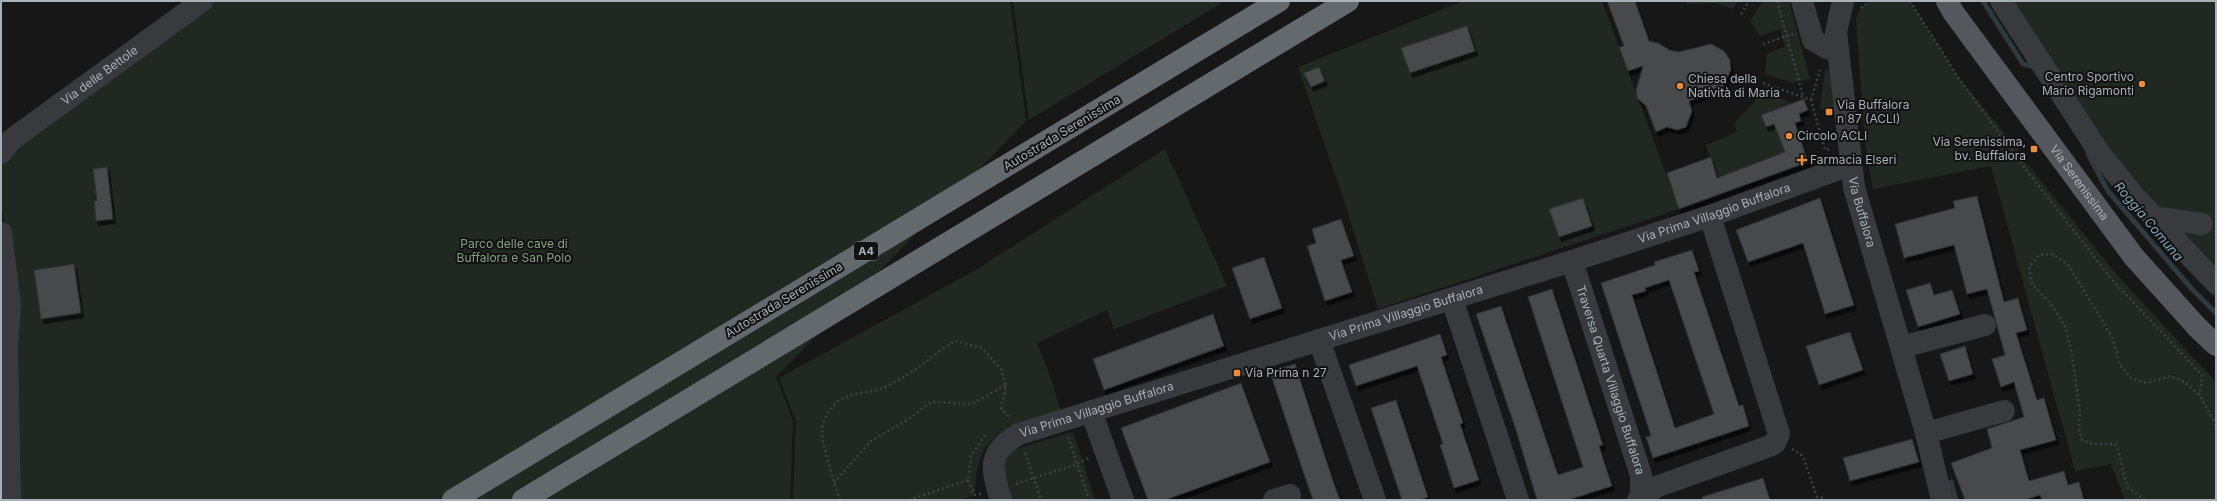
<svg xmlns="http://www.w3.org/2000/svg" width="2217" height="501" font-family="Inter,sans-serif">
  <style>
    .green { fill: #212821 }
    .lines { fill: none; stroke-linecap: round; stroke-linejoin: round }
    .stream { stroke: #2f3a3e; stroke-width: 5 }
    .building { fill: #46484b; stroke: #313134; fill-rule: evenodd; filter: url(#shadow) }
    .path { stroke: #3e4144; stroke-width: 2.5; stroke-dasharray: 2 3; stroke-linecap: butt }
    .minor { stroke: #383a3d; stroke-width: 22 }
    .major { stroke: #54575c; stroke-width: 22 }
    .highway { stroke: #64696e; stroke-width: 22 }
    .poi-dot { fill: #ea8c3d; stroke: #121213; stroke-width: 1.5 }
    .labels { text-anchor: middle; stroke-width: 4; stroke-linejoin: round; paint-order: stroke }
    .shield { fill: #121213; stroke: #7c8186; stroke-width: 1 }
    .shield-label { font-size: 11px; font-weight: bold; fill: #a9b1b8 }
    .street-label { font-size: 12px; fill: #a9b1b8; stroke: #121213 }
    .poi-label { font-size: 12px; fill: #a9b1b8; stroke: #121213; text-anchor: start }
    .park-label { font-size: 12px; fill: #86a281; stroke: #121213 }
    .water-label { font-size: 13px; font-style: italic; fill: #82a5b1; stroke: #121213 }
  </style>
  <defs>
    <filter id="shadow"><feDropShadow dx="2.5" dy="4.5" stdDeviation="0" flood-color="#0009"/></filter>
  </defs>
  <rect width="100%" height="100%" fill="#171718"/>
  <path class="green" d="M210 1H1010L1026 121 776 377 793 421 790 500H15L14 305 1 199V158Z
    M1013 1H1225L1029 120Z
    M1463 1H1602L1679 209 1378 309 1345 203 1298 67Z
    M1686 1H1738L1733 9 1716 3 1687 4Z
    M1763 1H1789L1810 79 1792 83 1765 74 1767 53 1785 47 1780 29 1760 36 1750 21Z
    M1870 1H1910L1958 77 2022 154 2020 155 2118 276 2216 382V500H2125L2111 464 2075 471 1991 166 1873 189 1865 144 1856 18 1861 8Z
    M2013 1H2216V299L2146 228 2122 166Z
    M1825 70H1831L1835 107 1820 110Z
    M1760 90 1791 103 1761 115 1766 127 1774 124 1785 152 1717 178 1706 145 1737 132 1734 123 1754 103Z
    M1165 149 1227 286 1114 329 1107 310 1037 343 1051 378 1061 412C1007 427 975 431 975 495L961 500H793L796 421 779 378 974 271Z
    M1073 432 1095 500H1012L1002 468 1012 450Z"/>
  <g class="lines">
    <path class="stream" d="M1983 1 2023 64 2035 67
      M2088 154 2108 191 2191 288 2216 313
      M1951 482 1956 500"/>
  </g>
  <path class="building" d="M1607 1H1635L1649 41 1658 43 1669 50 1679 52 1711 44 1724 51 1730 60 1731 70 1722 88 1689 101 1692 111 1686 127 1677 130 1667 127 1656 132 1646 106 1637 98 1636 90 1643 66 1628 71 1619 47 1624 46Z
    M1467 26 1475 51 1410 73 1401 48Z
    M1319 67 1325 81 1311 87 1304 73Z
    M1804 99 1808 110 1799 114 1801 121 1795 123 1808 162 1679 209 1667 173 1711 157 1717 178 1785 152 1774 124 1766 127 1761 115Z
    M107 167 113 219 96 221 94 201H97L93 169Z
    M1977 196 2004 302 2018 298 2027 330 2016 333 2037 400 2044 398 2056 440 2020 450 2029 481 2064 471 2068 485 2079 482 2084 500H2042L2040 495 2024 500H1965L1951 463 1992 448 1987 429 2024 417 2014 382 2001 387 1992 359 2005 355 1987 289 1967 294 1954 245 1904 258 1895 224 1955 208 1953 201Z
    M1583 198 1592 226 1559 237 1549 209Z
    M1820 198 1854 305 1825 314 1803 243 1748 262 1736 230Z
    M1341 219 1354 256 1341 260 1352 292 1325 301 1307 246 1316 243 1312 229Z
    M1692 250 1699 271 1694 272 1739 406 1743 405 1749 426 1653 458 1646 437 1651 436 1601 283 1655 265 1654 262ZM1669 280 1714 414 1675 428 1632 295 1646 291 1645 288Z
    M1264 257 1282 308 1250 319 1232 268Z
    M74 264 81 313 41 319 34 270Z
    M1930 283 1934 295 1952 290 1960 314 1918 327 1906 290Z
    M1552 289 1603 445 1599 446 1612 486 1568 500H1537L1515 427 1476 314 1501 306 1558 475 1583 467 1528 297Z
    M1213 314 1224 346 1104 390 1093 359Z
    M1850 332 1863 370 1819 385 1806 346Z
    M1440 334 1447 355 1441 357 1463 423 1460 424 1479 480 1454 488 1440 445 1443 444 1417 366 1356 386 1349 365Z
    M1965 346 1973 374 1949 381 1940 354Z
    M1295 364 1333 481 1340 500H1313L1304 474 1270 372Z
    M1241 383 1270 462 1165 500H1148L1121 428Z
    M1396 400 1428 497 1420 500H1402L1371 408Z
    M1912 439 1919 462 1850 481 1843 458Z
    M1763 478 1770 500H1703L1702 497Z"/>
  <g class="lines">
    <path class="path" d="M1777 1 1803 96
      M1910 1 1958 77 2020 162 2113 281 2202 375 2200 395
      M1861 8 1870 1
      M1741 14 1749 1
      M1763 44 1793 34
      M1763 83 1811 100 1825 150 1831 149
      M1811 100 1820 70
      M1068 437 1089 500
      M1792 449 1803 456 1817 497 1824 498
      M1025 453 1041 500
      M834 483 871 441 907 420 931 402 972 404 1006 385
      M1016 484 1077 464 1089 458
      M981 494 975 495 968 480 971 456 986 434
      M840 500C835 486 821 443 822 429 824 416 834 401 846 397 860 391 874 393 887 386 913 374 931 356 955 341L982 348 1001 369 1006 385 1001 408 1010 418
      M909 500 968 480
      M2145 500 2127 487 2119 453 2115 444H2094L2082 440 2079 428 2080 412 2071 349 2065 326 2050 303 2032 284 2029 267 2039 255 2053 254 2069 266 2112 337 2120 365 2131 378 2146 383 2171 376 2185 382 2200 396 2216 425"/>
    <g class="minor">
      <path d="M1802 1 1813 40 1827 48 1838 50"/>
      <path id="s1" d="M1843 1 1836 32 1854 187 1926 433 1942 500"/>
      <path d="M2001 1 2101 155 2134 196 2216 283"/>
      <path id="s2" d="M1 153 11 140 202 1"/>
      <path d="M2153 217 2202 224"/>
      <path d="M1 233 10 304 7 349 10 500"/>
      <path id="s3" d="M1572 261 1641 475V500"/>
      <path d="M1452 299 1518 500"/>
      <path d="M1319 340 1375 500"/>
      <path d="M1902 347 1985 325"/>
      <path d="M1091 411 1123 500"/>
      <path d="M1926 433 2004 411"/>
      <path id="s4" d="M1001 500C991 469 987 452 1019 434L1572 261 1710 216 1850 165"/>
      <path d="M1274 500 1290 495"/>
      <path d="M1638 500 1656 487 1770 446 1775 443 1779 434 1710 216"/>
    </g>
    <path class="major" id="s5" d="M1947 1 1953 12 2134 257 2197 327 2216 345"/>
    <path class="highway" d="M453 500 1279 1
      M523 500 1348 1"/>
  </g>
  <g class="poi-dot">
    <circle cx="2142" cy="84" r="4"/>
    <circle cx="1680" cy="86" r="4"/>
    <rect x="1825" y="108" width="8" height="8" rx="2"/>
    <circle cx="1789" cy="136" r="4"/>
    <rect x="2030" y="145" width="8" height="8" rx="2"/>
    <path d="M1800 154h4v4h4v4h-4v4h-4v-4h-4v-4h4z"/>
    <rect x="1233" y="369" width="8" height="8" rx="2"/>
  </g>
  <g class="labels">
    <rect class="shield" x="854" y="242" width="24" height="18" rx="3"/>
    <g class="shield-label">
      <text x="866" y="255">A4</text>
    </g>
    <g class="street-label">
      <text dy="4" stroke="none"><textPath href="#s2" startOffset="126">Via delle Bettole</textPath></text>
      <text transform="translate(1062 133) rotate(-31)" y="4">Autostrada Serenissima</text>
      <text dy="4" stroke="none"><textPath href="#s5" startOffset="225">Via Serenissima</textPath></text>
      <text dy="4" stroke="none"><textPath href="#s1" startOffset="214">Via Buffalora</textPath></text>
      <text dy="4" stroke="none"><textPath href="#s4" startOffset="807">Via Prima Villaggio Buffalora</textPath></text>
      <text transform="translate(784 300) rotate(-31)" y="4">Autostrada Serenissima</text>
      <text dy="4" stroke="none"><textPath href="#s4" startOffset="483">Via Prima Villaggio Buffalora</textPath></text>
      <text dy="4" stroke="none"><textPath href="#s3" startOffset="125">Traversa Quarta Villaggio Buffalora</textPath></text>
      <text dy="4" stroke="none"><textPath href="#s4" startOffset="159">Via Prima Villaggio Buffalora</textPath></text>
    </g>
    <g class="poi-label">
      <text x="2134" y="81" text-anchor="end">Centro Sportivo<tspan x="2134" dy="14">Mario Rigamonti</tspan></text>
      <text x="1688" y="83">Chiesa della<tspan x="1688" dy="14">Natività di Maria</tspan></text>
      <text x="1837" y="109">Via Buffalora<tspan x="1837" dy="14">n 87 (ACLI)</tspan></text>
      <text x="1797" y="140">Circolo ACLI</text>
      <text x="2026" y="146" text-anchor="end">Via Serenissima,<tspan x="2026" dy="14">bv. Buffalora</tspan></text>
      <text x="1810" y="164">Farmacia Elseri</text>
      <text x="1245" y="377">Via Prima n 27</text>
    </g>
    <g class="park-label">
      <text x="514" y="248">Parco delle cave di<tspan x="514" dy="14">Buffalora e San Polo</tspan></text>
    </g>
    <g class="water-label">
      <text transform="translate(2149 221) rotate(50)" y="5">Roggia Comuna</text>
    </g>
  </g>
  <rect width="2217" height="501" fill="none" stroke="#a9b1b8" stroke-width="4"/>
</svg>
